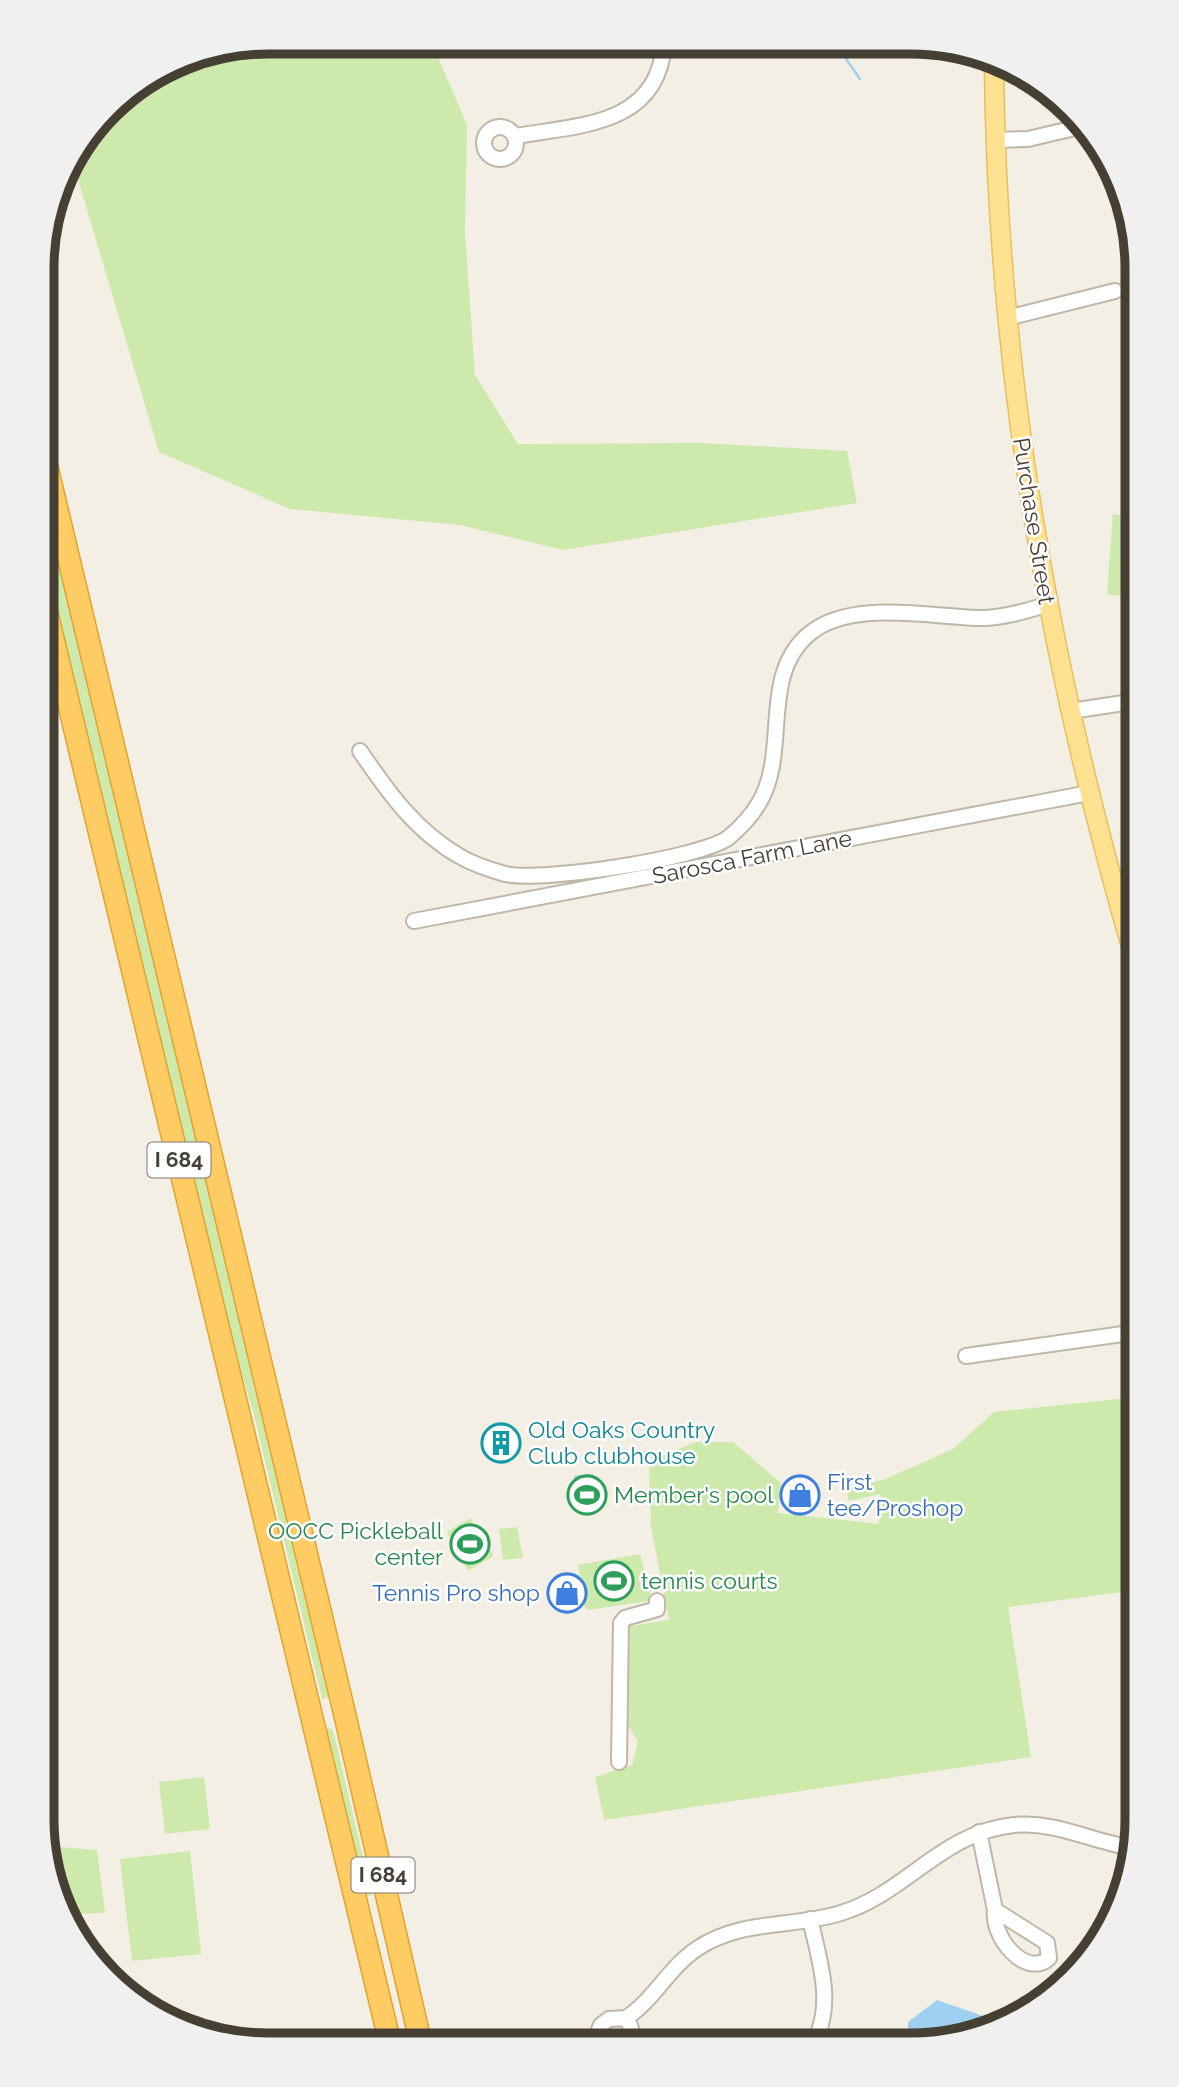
<svg xmlns="http://www.w3.org/2000/svg" width="1179" height="2087" font-family="Raleway,sans-serif">
  <style>
    .green { fill: #cde9ac }
    .water { fill: #9fd0f2 }
    .lines { fill: none; stroke-linecap: round; stroke-linejoin: round }
    .stream { stroke: #9fd0f2; stroke-width: 2.5 }
    .minor-casing { stroke: #bfb7a7; stroke-width: 18 }
    .major-casing { stroke: #e7bf5f; stroke-width: 21 }
    .highway-casing { stroke: #e2a230; stroke-width: 24 }
    .minor { stroke: #fff; stroke-width: 14 }
    .major { stroke: #ffe192; stroke-width: 18 }
    .highway { stroke: #ffcc64; stroke-width: 21 }
    .labels { text-anchor: middle; stroke-width: 5; stroke-linejoin: round; paint-order: stroke }
    .shield { fill: #fff; stroke: #7e7971; stroke-width: 2 }
    .shield-label { font-size: 21px; font-weight: bold; fill: #463f34 }
    .street-label { font-size: 23px; fill: #463f34; stroke: #fff }
    .culture-label { font-size: 23px; fill: #0d838f; stroke: #fff; text-anchor: start }
    .shop-label { font-size: 23px; fill: #366cbe; stroke: #fff; text-anchor: start }
    .leisure-label { font-size: 23px; fill: #27864d; stroke: #fff; text-anchor: start }
    .rim { fill: none; stroke: #463f34; stroke-width: 9 }
  </style>
  <rect width="100%" height="100%" fill="#f3efe5"/>
  <path class="green" d="M268 42 432 43 467 125 465 233 475 375 518 444 701 443 847 451 857 503 563 550 460 525 290 509 159 452 72 159 119 98 182 59Z
    M44 500 311 1618 329 1697 322 1699 254 1415 226 1319 44 553Z
    M1113 514 1137 519V598L1107 594Z
    M1137 1397V1590L1008 1607 1031 1757 604 1820 595 1777 632 1765 638 1741 627 1724 630 1626 669 1620 651 1526 649 1462 695 1442H733L781 1483 778 1513 879 1524 880 1494 849 1501 846 1488 883 1480 953 1449 994 1412Z
    M470 1518 494 1556 468 1571 447 1532Z
    M517 1527 523 1558 503 1560 499 1529Z
    M640 1554 651 1597 648 1601 588 1610 584 1606 578 1565Z
    M42 1557 56 1614V1722H42Z
    M328 1728 333 1730 372 1895 365 1897 325 1730Z
    M204 1777 210 1829 165 1834 159 1782Z
    M46 1846 97 1850 105 1913 65 1914 54 1892Z
    M190 1851 201 1954 132 1961 120 1859Z"/>
  <path class="water" d="M593 1474 599 1509 582 1511 574 1476Z
    M937 2000 1003 2023 984 2033 908 2045V2022Z"/>
  <g class="lines">
    <path class="stream" d="M841 46 844 56 860 79"/>
    <g class="minor-casing">
      <path id="minor" d="M484 143a16 16 0 1 1 32 0a16 16 0 1 1-32 0Z
        M516 136C579 125 658 126 664 44
        M995 140 1028 139 1079 127
        M1007 318 1115 291
        M1071 711 1137 701
        M360 751C388 792 416 832 461 857 473 864 491 870 505 874 542 882 697 859 728 838 739 829 752 815 759 803 790 751 759 676 809 634 852 598 933 618 984 618 1006 617 1026 611 1046 605
        M414 921 1089 793
        M966 1356 1137 1332
        M619 1762 621 1623 625 1618 657 1609V1601
        M979 1832 995 1910
        M995 1910 1047 1943 1049 1958C1026 1979 991 1937 995 1910Z
        M810 1919C819 1959 836 2007 812 2045
        M626 2018C654 2000 669 1967 698 1948 742 1919 793 1928 841 1913 905 1894 942 1832 1014 1825 1057 1821 1092 1842 1133 1848
        M602 2044 598 2032 601 2025 609 2019 626 2018C632 2027 634 2035 628 2044"/>
    </g>
    <g class="major-casing">
      <path id="major" d="M994 66C997 374 1050 672 1137 967"/>
    </g>
    <g class="highway-casing">
      <path id="highway" d="M44 455 343 1707 421 2044
        M43 597 390 2043"/>
    </g>
    <use href="#minor" class="minor"/>
    <use href="#major" class="major"/>
    <use href="#highway" class="highway"/>
  </g>
  <defs>
    <g id="building-ring" transform="scale(2.0125)"><circle r="9.5" fill="#fff" stroke="#0f9aa8" stroke-width="1.5"/><path d="M-4-6H4V6H1V3H-1V6H-4ZM-2.5-4.3h1.7v1.8h-1.7ZM.8-4.3h1.7v1.8H.8ZM-2.5-1h1.7V.8h-1.7ZM.8-1h1.7V.8H.8Z" fill="#0f9aa8"/></g>
    <g id="stadium-ring" transform="scale(2.0125)"><circle r="9.5" fill="#fff" stroke="#2e9e5b" stroke-width="1.5"/><path d="M0-5a6.5 5 0 1 0 0 10a6.5 5 0 1 0 0-10ZM-3.5-1.8h7v3.6h-7Z" fill="#2e9e5b"/></g>
    <g id="shop-ring" transform="scale(2.0125)"><circle r="9.5" fill="#fff" stroke="#3f7fe0" stroke-width="1.5"/><path d="M-5-2.5h2.3a2.7 3.5 0 0 1 5.4 0H5L5.5 6h-11ZM-1.5-2.5h3a1.5 2.3 0 0 0-3 0Z" fill="#3f7fe0"/></g>
  </defs>
  <g fill-rule="evenodd">
    <use href="#building-ring" x="501" y="1443"/>
    <use href="#stadium-ring" x="587" y="1495"/>
    <use href="#shop-ring" x="800" y="1495"/>
    <use href="#stadium-ring" x="470" y="1544"/>
    <use href="#stadium-ring" x="614" y="1581"/>
    <use href="#shop-ring" x="567" y="1593"/>
  </g>
  <g class="labels">
    <g class="shield">
      <rect x="147.5" y="1142.5" width="63" height="35" rx="5"/>
      <rect x="351.5" y="1857.5" width="63" height="35" rx="5"/>
    </g>
    <g class="shield-label">
      <text x="179" y="1167">I 684</text>
      <text x="383" y="1882">I 684</text>
    </g>
    <g class="street-label">
      <text transform="translate(1034 521) rotate(81)" y="8">Purchase Street</text>
      <text transform="translate(752 857) rotate(-11)" y="8">Sarosca Farm Lane</text>
    </g>
    <g class="culture-label">
      <text x="528" y="1438">Old Oaks Country<tspan x="528" dy="26">Club clubhouse</tspan></text>
    </g>
    <g class="shop-label">
      <text x="827" y="1490">First<tspan x="827" dy="26">tee/Proshop</tspan></text>
      <text x="540" y="1601" text-anchor="end">Tennis Pro shop</text>
    </g>
    <g class="leisure-label">
      <text x="614" y="1503">Member's pool</text>
      <text x="443" y="1539" text-anchor="end">OOCC Pickleball<tspan x="443" dy="26">center</tspan></text>
      <text x="641" y="1589">tennis courts</text>
    </g>
  </g>
  <path d="M0 0H1179V2087H0ZM268 54H911A214 214 0 0 1 1125 268V1819A214 214 0 0 1 911 2033H268A214 214 0 0 1 54 1819V268A214 214 0 0 1 268 54Z" fill="#f0f0ef" fill-rule="evenodd"/>
  <path class="rim" d="M268 54H911A214 214 0 0 1 1125 268V1819A214 214 0 0 1 911 2033H268A214 214 0 0 1 54 1819V268A214 214 0 0 1 268 54Z"/>
</svg>
